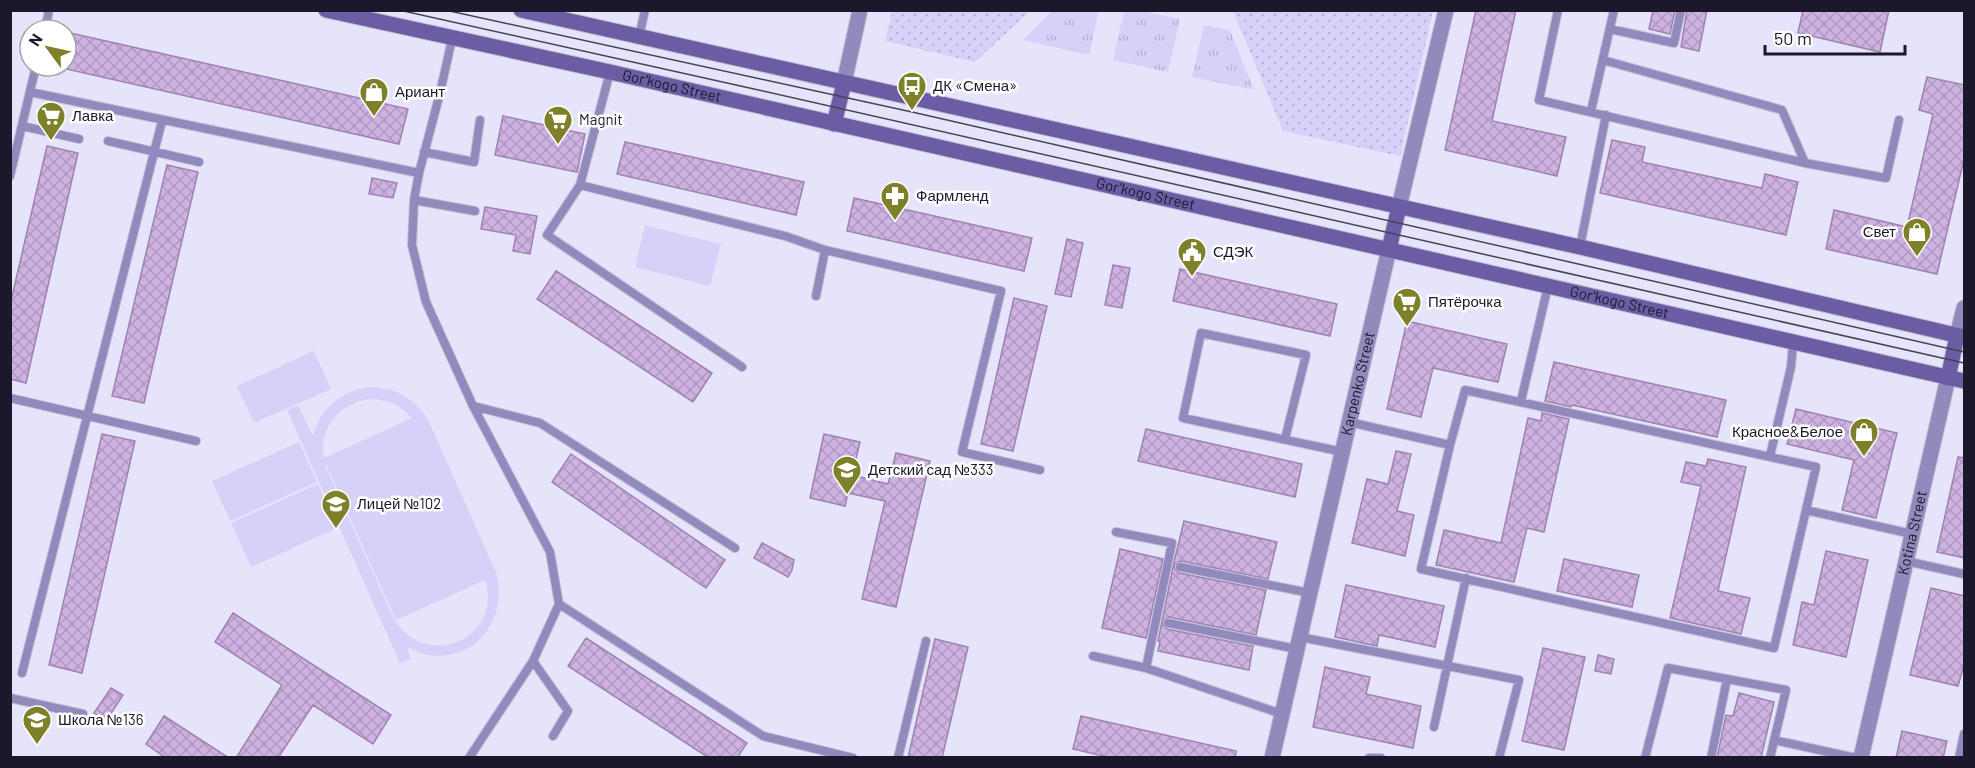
<svg xmlns="http://www.w3.org/2000/svg" width="1975" height="768" font-family="Barlow,sans-serif">
  <style>
    .grass { fill: url(#grass-tufts) }
    .park { fill: url(#park-dots) }
    .pitch { fill: #d6d1f9; fill-rule: evenodd }
    .building { fill: url(#building-cross-hatch); stroke: #9e82b0; stroke-width: 1.5 }
    .lines { fill: none; stroke-linecap: round; stroke-linejoin: round }
    .service-casing { stroke: #c1bfd5; stroke-width: 10 }
    .minor-casing { stroke: #c1bfd5; stroke-width: 17 }
    .tertiary-casing { stroke: #c1bfd5; stroke-width: 17 }
    .secondary-casing { stroke: #c1bfd5; stroke-width: 17 }
    .service { stroke: #928abc; stroke-width: 8 }
    .minor { stroke: #928abc; stroke-width: 15 }
    .tertiary { stroke: #928abc; stroke-width: 15 }
    .secondary { stroke: #6b5ca4; stroke-width: 15 }
    .tram { stroke: #464457; stroke-width: 1.5 }
    .labels { text-anchor: middle; stroke-width: 5; stroke-linejoin: round; paint-order: stroke }
    .street-label { font-size: 15px; fill: #1b182b; stroke: #fff }
    .poi-label { font-size: 15px; fill: #1b182b; stroke: #fff; text-anchor: start }
  </style>
  <defs>
    <pattern id="grass-tufts" width="24" height="20" patternUnits="userSpaceOnUse" patternTransform="scale(1.5)"><rect width="24" height="20" fill="#d6d1f9"/><path d="M3 7l-1-3M5 7V3M7 7l1-3M15 17l-1-3M17 17v-4M19 17l1-3" fill="none" stroke="#b7b3d6"/></pattern>
    <pattern id="park-dots" width="8" height="8" patternUnits="userSpaceOnUse" patternTransform="scale(1.5)"><rect width="8" height="8" fill="#d6d1f9"/><path d="M2 2h.1M6 6h.1" fill="none" stroke="#b7b3d6" stroke-width="1.8" stroke-linecap="round"/></pattern>
    <pattern id="building-cross-hatch" width="8" height="8" patternUnits="userSpaceOnUse" patternTransform="scale(1.5)"><rect width="8" height="8" fill="#ceb2e2"/><path d="M0 0l8 8M0 8l8-8" fill="none" stroke="#b098c2"/></pattern>
  </defs>
  <rect width="100%" height="100%" fill="#e6e4fa"/>
  <path class="grass" d="M1053 10 1099 11 1089 55 1023 40Z
    M1124 11H1141L1180 19 1168 72 1113 60Z
    M1204 25 1230 30 1254 90 1192 77Z"/>
  <path class="park" d="M892 11V10L1030 11 975 62 885 41Z
    M1233 11H1433L1400 156 1283 131Z"/>
  <path class="pitch" d="M645 225 721 244 710 286 635 267Z
    M314 351 331 389 254 423 237 386Z
    M367 387C397 387 418 399 431 426L496 572C512 628 460 676 407 647L411 659 400 663 287 410 298 405 313 436C320 409 340 393 367 387ZM368 399C386 399 400 404 412 418L324 458C318 428 340 404 368 399ZM325 462 396 620 485 580C504 641 421 673 392 615L326 468Z
    M299 442 317 482 230 521 212 481Z
    M318 484 337 528 251 567 231 523Z"/>
  <path class="building" d="M1476 10H1516L1492 121 1566 137 1557 176 1445 150Z
    M1653 10H1675L1670 34 1649 29Z
    M1687 10H1707L1699 51 1681 47Z
    M1803 10H1889L1880 52 1798 33Z
    M66 32 408 109 399 144 66 69Z
    M1927 77 1965 85V155L1937 274 1826 249 1834 210 1907 227 1933 114 1919 110Z
    M503 116 585 134 577 172 495 155Z
    M1612 140 1645 147 1642 162 1762 188 1765 174 1798 182 1786 235 1600 193Z
    M625 142 804 182 796 215 617 174Z
    M47 146 78 153 26 383 10 379V305Z
    M167 165 198 172 144 403 112 396Z
    M372 178 397 183 393 198 369 194Z
    M854 198 1032 238 1024 271 847 231Z
    M485 207 537 216 530 254 513 251 516 235 481 229Z
    M1067 239 1083 243 1071 297 1055 294Z
    M1113 265 1130 268 1122 308 1105 305Z
    M1180 269 1337 304 1330 336 1173 301Z
    M556 271 712 373 693 402 537 299Z
    M1014 298 1047 306 1013 451 981 444Z
    M1407 321 1507 344 1498 382 1433 368 1421 417 1387 409Z
    M1554 362 1726 400 1717 437 1572 405 1571 407 1545 401Z
    M1796 409 1897 433 1876 518 1842 510 1854 460 1787 444Z
    M1542 413 1569 419 1544 532 1527 528 1514 582 1436 565 1444 530 1501 543 1528 418 1541 421Z
    M1146 429 1302 464 1295 497 1138 461Z
    M102 434 135 441 82 673 49 665Z
    M824 434 860 442 852 475 888 484 896 453 930 461 896 607 862 599 885 501 848 493 845 506 810 498Z
    M1396 451 1411 454 1397 511 1414 515 1405 556 1352 543 1367 479 1388 484Z
    M571 454 725 560 706 588 552 482Z
    M1958 457 1965 458V558L1937 552Z
    M1708 459 1746 467 1718 591 1750 598 1741 634 1670 618 1701 486 1681 482 1686 462 1706 466Z
    M1184 521 1277 542 1268 579 1181 561 1174 565 1175 569 1179 573 1266 590 1256 635 1169 617 1162 621 1163 625 1167 629 1253 646 1249 670 1158 651 1160 641H1158L1174 562Z
    M762 543 794 560 792 570 788 577 754 558Z
    M1120 549 1163 559 1146 638 1102 628Z
    M1826 551 1868 560 1846 657 1793 645 1802 602 1814 605Z
    M1564 559 1639 575 1632 607 1557 591Z
    M1346 585 1444 606 1435 647 1379 635 1377 646 1335 637Z
    M1931 588 1965 596V661L1958 686 1910 675Z
    M233 613 391 715 373 744 313 705 278 758H236L282 685 215 642Z
    M586 638 747 743 737 758H709L568 666Z
    M935 639 968 647 942 758H908Z
    M1543 648 1585 657 1564 750 1522 741Z
    M1598 655 1614 659 1611 674 1595 671Z
    M1325 667 1370 677 1366 694 1421 706 1413 748 1313 727Z
    M111 688 123 695 106 721 94 713Z
    M1739 693 1774 702 1761 758H1717L1726 715 1733 716Z
    M164 716 229 758H166L146 744Z
    M1081 716 1236 751 1235 758H1112L1073 749Z
    M1902 731 1947 741 1943 758H1896Z"/>
  <g class="lines">
    <g class="service-casing">
      <path id="service" d="M1558 10 1539 100 1805 163 1886 178 1899 120
        M1610 29 1674 43 1681 10
        M45 30 49 10
        M639 37 645 10
        M452 39 440 93 419 173 414 200 412 245 426 302 473 406 550 552 559 604 533 661 469 758
        M1603 60 1782 110 1805 163
        M610 72 580 185 547 235 742 367
        M30 92 419 173
        M1591 111 1614 10
        M22 126 79 139
        M108 141 199 162
        M424 152 474 162 480 120
        M10 176 36 66
        M580 185 785 236 825 250 1001 291 962 452 1040 470
        M414 200 475 211
        M1580 247 1606 115
        M816 296 825 250
        M1465 390 1816 467 1774 648 1421 569 1450 445Z
        M10 398 196 441
        M1521 401 1548 286
        M473 406 540 423 735 548
        M1349 422 1450 445
        M1285 439 1306 355 1201 333 1183 418 1343 452
        M1770 456 1791 367 1793 343
        M1806 510 1912 534
        M1116 532 1172 543 1146 668
        M1906 561 1964 574
        M1180 567 1310 593
        M559 604 763 736 853 758
        M1168 623 1297 649
        M1300 637 1519 680 1499 758
        M1093 656 1146 668 1282 714
        M533 661 568 711 553 736
        M22 673 162 121
        M10 698 83 714
        M1434 727 1466 578
        M1774 740 1856 758
        M898 758 926 641
        M1369 758H1381
        M1645 758 1668 668 1786 690 1770 758
        M1711 758 1727 679
        M1959 758 1964 734"/>
    </g>
    <g class="minor-casing">
      <g id="minor">
        <path d="M1399 207 1446 10"/>
        <path d="M1957 336 1964 308"/>
        <path id="s1" d="M1272 758 1389 249"/>
        <path id="s2" d="M1861 758 1948 378"/>
      </g>
    </g>
    <g class="tertiary-casing">
      <path id="tertiary" d="M844 83 860 10"/>
    </g>
    <g class="secondary-casing">
      <g id="secondary">
        <path id="s3" d="M326 10 610 72 1964 381"/>
        <path d="M521 10 1580 247 1964 337"/>
        <path d="M834 124 844 83"/>
        <path d="M1389 249 1399 207"/>
        <path d="M1948 378 1957 336"/>
      </g>
    </g>
    <use href="#service" class="service"/>
    <use href="#minor" class="minor"/>
    <use href="#tertiary" class="tertiary"/>
    <use href="#secondary" class="secondary"/>
    <path class="tram" d="M399 10 754 89 1964 363
      M445 10 912 112 1964 352"/>
  </g>
  <defs>
    <g id="bus-pin" transform="scale(1.5)"><path d="M0 17L-7.5 6A9.5 9.5 0 1 1 7.5 6Z" fill="#7e812a" stroke="#fff"/><path d="M-5-6H5V4H4V6H2V4H-2V6H-4V4H-5ZM-3.5-4V0h7V-4ZM-3.5 1.2v1.5H-2V1.2ZM2 1.2v1.5H3.5V1.2Z" fill="#fff"/></g>
    <g id="shop-pin" transform="scale(1.5)"><path d="M0 17L-7.5 6A9.5 9.5 0 1 1 7.5 6Z" fill="#7e812a" stroke="#fff"/><path d="M-5-2.5h2.3a2.7 3.5 0 0 1 5.4 0H5L5.5 6h-11ZM-1.5-2.5h3a1.5 2.3 0 0 0-3 0Z" fill="#fff"/></g>
    <g id="supermarket-pin" transform="scale(1.5)"><path d="M0 17L-7.5 6A9.5 9.5 0 1 1 7.5 6Z" fill="#7e812a" stroke="#fff"/><path d="M-6-5.5h2.5l.6 2H6L4.5 2H-2.5L-4.4-4H-6ZM-1.5 3.2a1.3 1.3 0 1 0 .1 0ZM3 3.2a1.3 1.3 0 1 0 .1 0Z" fill="#fff"/></g>
    <g id="pharmacy-pin" transform="scale(1.5)"><path d="M0 17L-7.5 6A9.5 9.5 0 1 1 7.5 6Z" fill="#7e812a" stroke="#fff"/><path d="M-2-6h4v4h4v4h-4v4h-4v-4h-4v-4h4Z" fill="#fff"/></g>
    <g id="civic-pin" transform="scale(1.5)"><path d="M0 17L-7.5 6A9.5 9.5 0 1 1 7.5 6Z" fill="#7e812a" stroke="#fff"/><path d="M-.6-6.5H3V-4.5H.6V-3L4-1V1h2V6H-6V1h2V-1L-.6-3ZM-1.2 2.5V6h2.4V2.5Z" fill="#fff"/></g>
    <g id="school-pin" transform="scale(1.5)"><path d="M0 17L-7.5 6A9.5 9.5 0 1 1 7.5 6Z" fill="#7e812a" stroke="#fff"/><path d="M0-5L7-2L0 1L-7-2ZM-4 1L0 2.5L4 1V4Q0 6-4 4Z" fill="#fff"/></g>
  </defs>
  <g fill-rule="evenodd">
    <use href="#bus-pin" x="912" y="86"/>
    <use href="#shop-pin" x="374" y="92"/>
    <use href="#supermarket-pin" x="51" y="116"/>
    <use href="#supermarket-pin" x="558" y="120"/>
    <use href="#pharmacy-pin" x="895" y="196"/>
    <use href="#shop-pin" x="1917" y="232"/>
    <use href="#civic-pin" x="1192" y="252"/>
    <use href="#supermarket-pin" x="1407" y="302"/>
    <use href="#shop-pin" x="1864" y="432"/>
    <use href="#school-pin" x="847" y="470"/>
    <use href="#school-pin" x="336" y="504"/>
    <use href="#school-pin" x="37" y="720"/>
  </g>
  <g class="labels">
    <g class="street-label">
      <text dy="5" stroke="none"><textPath href="#s3" startOffset="354">Gor'kogo Street</textPath></text>
      <text dy="5" stroke="none"><textPath href="#s3" startOffset="840">Gor'kogo Street</textPath></text>
      <text dy="5" stroke="none"><textPath href="#s3" startOffset="1326">Gor'kogo Street</textPath></text>
      <text dy="5" stroke="none"><textPath href="#s1" startOffset="384">Karpenko Street</textPath></text>
      <text dy="5" stroke="none"><textPath href="#s2" startOffset="231">Kotina Street</textPath></text>
    </g>
    <g class="poi-label">
      <text x="933" y="91">ДК «Смена»</text>
      <text x="395" y="97">Ариант</text>
      <text x="72" y="121">Лавка</text>
      <text x="579" y="125">Magnit</text>
      <text x="916" y="201">Фармленд</text>
      <text x="1896" y="237" text-anchor="end">Свет</text>
      <text x="1213" y="257">СДЭК</text>
      <text x="1428" y="307">Пятёрочка</text>
      <text x="1843" y="437" text-anchor="end">Красное&amp;Белое</text>
      <text x="868" y="475">Детский сад №333</text>
      <text x="357" y="509">Лицей №102</text>
      <text x="58" y="725">Школа №136</text>
    </g>
  </g>
  <rect width="1975" height="768" fill="none" stroke="#1b182b" stroke-width="24"/>
  <g transform="translate(48 48) rotate(303)"><circle r="28" fill="#ffffff" stroke="#a4a3aa" stroke-width="1.5"/>
  <path d="M0-4.5L10 22L0 15L-10 22Z" fill="#7e812a"/>
  <text y="-9" font-size="16" font-weight="bold" text-anchor="middle" fill="#1b182b">N</text>
  </g>
  <path d="M1765 45v9h140v-9" fill="none" stroke="#1b182b" stroke-width="3"/>
  <text x="1774" y="45" font-size="18" fill="#1b182b" stroke="#ffffff" stroke-width="4.5" paint-order="stroke">50 m</text>
</svg>
